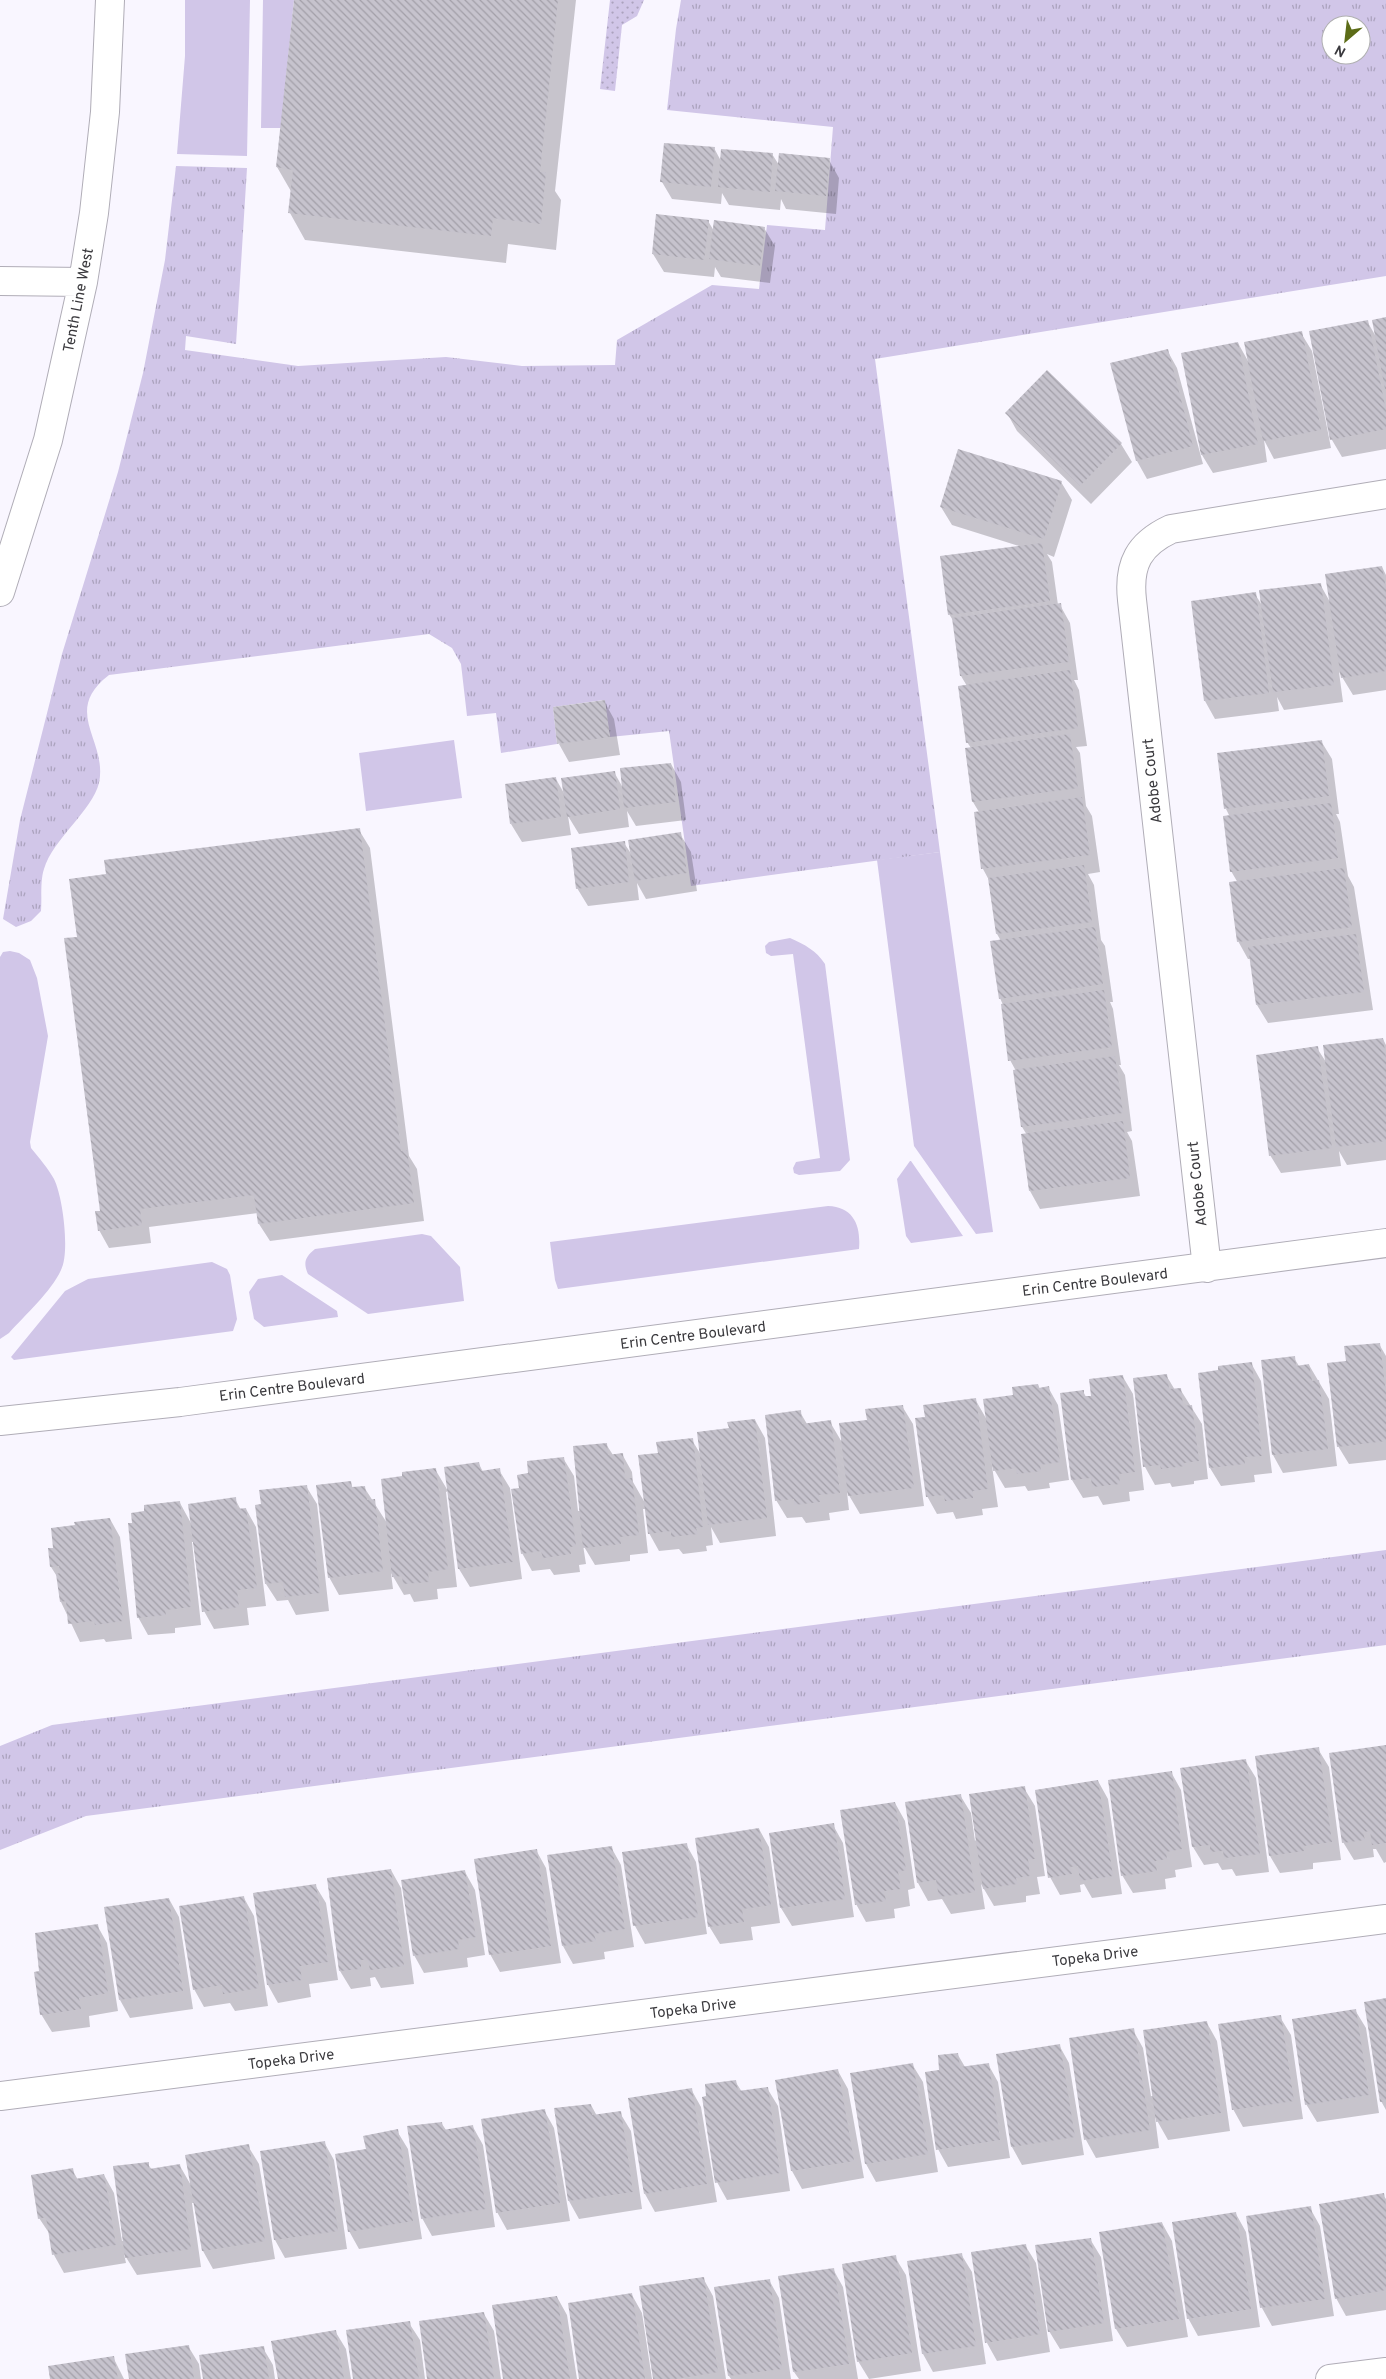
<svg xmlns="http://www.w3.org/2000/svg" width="1386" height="2379" font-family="Overpass,sans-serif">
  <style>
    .grass { fill: #d1c6e8 }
    .park { fill: url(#park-tufts); fill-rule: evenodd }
    .garden { fill: url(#garden-dots) }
    .shadow { fill: #0003 }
    .building { fill: url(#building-back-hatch) }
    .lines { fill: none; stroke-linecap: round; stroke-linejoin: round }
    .minor-casing { stroke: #b0adb7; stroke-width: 30 }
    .minor { stroke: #fff; stroke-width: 28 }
    .labels { text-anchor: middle; stroke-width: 4; stroke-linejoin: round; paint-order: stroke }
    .street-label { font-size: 15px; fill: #3a393d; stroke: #fff }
  </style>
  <defs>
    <pattern id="park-tufts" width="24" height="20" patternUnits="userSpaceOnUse" patternTransform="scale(1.25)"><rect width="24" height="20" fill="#d1c6e8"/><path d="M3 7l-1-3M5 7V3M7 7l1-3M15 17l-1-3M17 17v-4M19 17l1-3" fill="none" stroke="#aba2bd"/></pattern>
    <pattern id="garden-dots" width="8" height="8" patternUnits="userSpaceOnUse" patternTransform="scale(1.25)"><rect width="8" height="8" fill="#d1c6e8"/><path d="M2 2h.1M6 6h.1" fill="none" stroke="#aba2bd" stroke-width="1.8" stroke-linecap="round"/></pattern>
    <pattern id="building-back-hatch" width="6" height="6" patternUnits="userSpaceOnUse" patternTransform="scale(1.25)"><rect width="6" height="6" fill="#c6c3cd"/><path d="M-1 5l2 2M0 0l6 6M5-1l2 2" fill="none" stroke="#a29fa8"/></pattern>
  </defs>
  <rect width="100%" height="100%" fill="#f9f6ff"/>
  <path class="grass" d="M185 0H250L247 156 177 154 185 56Z
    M263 0H294L281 128H261Z
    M454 740 462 798 366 811 359 753Z
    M940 852 993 1232 976 1234 914 1146 877 860Z
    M790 938C805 945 816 950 825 964L850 1160 840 1171 799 1175 794 1173 793 1168 796 1162 820 1158 793 954 771 956 766 953 765 946 769 942Z
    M10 951 19 953 30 960 37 978 48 1036 30 1142 31 1148C39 1158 48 1168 54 1179 63 1197 70 1253 61 1270 51 1292 25 1315 9 1333L0 1339V957L3 952Z
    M910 1161H911L963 1236 911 1243 906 1236 897 1179Z
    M828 1206C854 1207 861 1226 859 1249L558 1289 555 1280 550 1242Z
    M422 1234 431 1236 460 1267 464 1301 368 1314 308 1274C303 1263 305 1257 315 1249Z
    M212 1262 227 1269 230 1275 237 1319 233 1331 14 1360 11 1357 65 1291 88 1279Z
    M282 1275 337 1311 338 1317 264 1327 254 1319 249 1292 258 1279Z"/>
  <path class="park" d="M681 0H1386V276L875 359 940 852 691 886 669 731 610 737 604 700 553 707 557 744 501 753 496 713 467 716 461 664 452 648 429 634 109 675C61 712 108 740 99 783 92 811 53 839 44 869 40 881 42 898 41 911L31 921 16 927 3 919 20 820 62 654 118 472 143 373 165 260 176 166 247 168 236 344 186 336 185 350 298 366 446 357 522 366 615 365 617 340 712 285 759 289 767 225 825 230 833 127 667 110 676 29ZM1331 25H1361V55H1331Z
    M1386 1550V1645L86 1816 0 1850V1746L52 1725Z"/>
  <path class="garden" d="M610 0H644L637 16 622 25 615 91 600 89Z"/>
  <path class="shadow" d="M296 0H576L555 191 561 200 556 250 508 244 506 263 305 240 290 213 292 193 277 167Z
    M714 148 721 161 772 154 779 165 829 160 839 178 836 214 786 209 781 199 780 210 729 205 722 193 721 204 672 199 662 182Z
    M708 221 714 231 764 228 775 246 770 283 721 277 715 267 714 277 664 272 653 254Z
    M1386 318V449L1342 457 1332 440 1367 321 1375 335Z
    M1301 333 1312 351 1331 448 1274 459 1264 440 1267 462 1213 473 1202 455 1183 354 1238 343 1248 361Z
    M1167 350 1177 368 1203 464 1147 479 1137 461 1111 364Z
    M1047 372 1121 444 1132 462 1091 504 1017 431 1007 413Z
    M1061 482 1072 500 1054 557 1047 554 1052 562 1058 605H1060L1070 623 1078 680H1074L1079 690 1087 746 1076 747 1080 753 1086 806 1092 816 1100 872 1088 874 1094 885 1101 940 1105 946 1113 1002H1110L1113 1009 1121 1065H1119L1125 1075 1132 1131 1127 1132 1132 1141 1140 1196 1040 1209 1030 1191 1027 1135 1022 1127 1016 1071 1010 1060 1003 1005 1000 998 1001 941 997 934 990 882 983 869 975 813 979 812 973 802 966 749 971 748 967 742V686L961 676 954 622 949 614 1022 547 952 525 941 507Z
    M1382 567 1386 575V690L1353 695 1339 672 1343 702 1284 710 1277 697 1279 711 1215 719 1205 701 1192 602 1255 594 1263 607 1320 584 1330 602Z
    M604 701 614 719 620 755 569 762 559 744Z
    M1321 741 1332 759 1339 814H1336L1340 822 1348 876 1354 887 1373 1010 1268 1023 1257 1005 1251 959H1248L1238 941V883L1231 871 1230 817 1226 809Z
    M671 764 681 782 686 820 636 826 627 811 629 827 579 834 568 816 571 835 522 842 511 824 556 779 565 795 614 772 623 788Z
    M359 830 370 848 409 1156 417 1169 424 1221 270 1241 259 1224 258 1213 149 1227 151 1243 109 1248 99 1230 101 1212 78 938 107 875Z
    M680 834 691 852 697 891 646 899 637 883 639 900 588 906 577 888 624 843 632 855Z
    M1383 1039 1386 1045V1160L1347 1165 1339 1151 1341 1166 1281 1173 1270 1155 1317 1048 1326 1062Z
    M1379 1344 1386 1356V1460L1349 1464 1338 1446 1347 1362Z
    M1294 1358 1299 1366 1309 1365 1329 1399 1337 1466 1283 1473 1273 1455 1262 1361Z
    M1251 1363 1261 1381 1272 1473 1254 1475 1255 1482 1221 1486 1210 1468Z
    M1166 1375 1175 1390 1180 1389 1202 1424 1208 1479 1194 1481V1484L1172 1487 1170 1483 1155 1485 1145 1467Z
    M1123 1377 1133 1394 1144 1490 1129 1492 1130 1501 1103 1505 1098 1496 1083 1498 1072 1480 1083 1391 1086 1397H1092Z
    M1038 1385 1040 1389 1048 1387 1058 1405 1069 1480 1049 1483 1050 1488 1028 1491 1025 1486 1005 1488 992 1466 998 1507 982 1509 983 1515 956 1519 953 1512 937 1514 927 1496 926 1418 975 1399 987 1420 1015 1396Z
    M902 1406 913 1424 924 1506 860 1514 847 1492 849 1510 829 1513 830 1520 806 1523 802 1517 787 1518 776 1500 800 1412 807 1424 830 1422 843 1444 868 1421Z
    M755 1420 765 1438 776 1536 720 1543 711 1527 713 1545 706 1546 707 1551 683 1554 679 1549 659 1551 649 1533 646 1509H643L648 1553 630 1555V1561L595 1565 583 1545 586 1564 579 1565 580 1572 554 1575 550 1569 532 1571 522 1553 521 1489 530 1474 563 1458 574 1476 578 1511H581L606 1444 613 1455 622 1454 632 1472 633 1482 645 1503 659 1454 692 1440 701 1455 730 1429Z
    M479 1464 483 1472 499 1470 510 1488 522 1579 470 1587 459 1569Z
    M435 1469 448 1491 446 1492 457 1587 437 1589 438 1599 414 1602 410 1594 404 1595 391 1573 393 1589 339 1595 329 1577 350 1483 353 1488 364 1487 387 1523 404 1477Z
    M306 1486 317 1504 329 1611 296 1615 288 1600 277 1601 266 1584Z
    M235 1499 241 1510 246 1509 256 1527 266 1606 247 1608 249 1625 214 1629 204 1611 195 1542H192L201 1625 175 1628V1633L148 1635 138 1617 180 1503 192 1525Z
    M110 1519 120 1537 132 1639 106 1642 104 1639 80 1642 61 1602 58 1578 51 1567 54 1550 76 1526Z
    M1386 1746V1862L1384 1863 1376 1849H1373L1374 1857 1354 1860 1343 1842Z
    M1318 1749 1329 1767 1341 1860 1313 1863V1869L1280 1873 1270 1856Z
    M1245 1760 1256 1778 1269 1872 1236 1876 1232 1869 1222 1870 1218 1863 1204 1865 1193 1847 1182 1769Z
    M1171 1772 1181 1790 1192 1867 1175 1870 1176 1877 1165 1879 1166 1889 1133 1893 1122 1875Z
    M1098 1781 1108 1799 1122 1894 1092 1898 1084 1884 1080 1885 1081 1892 1060 1895 1050 1877Z
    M1024 1788 1035 1806 1045 1876 1037 1877 1040 1894 1026 1896V1902L994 1906 981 1884 985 1909 951 1914 942 1899 928 1901 918 1883 960 1795 971 1813 975 1841Z
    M895 1803 905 1821 915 1888 908 1890 910 1906 894 1909 895 1918 866 1922 856 1904Z
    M833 1825 843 1843 854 1917 792 1926 781 1908 770 1834Z
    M759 1829 769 1847 780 1923 751 1927 753 1940 720 1944 709 1926Z
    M686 1844 696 1862 707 1934 645 1944 635 1926 623 1853Z
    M611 1847 621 1865 634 1947 604 1952 605 1959 573 1964 563 1946Z
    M536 1850 546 1868 561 1963 500 1972 490 1954Z
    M391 1870 401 1888 414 1984 381 1988 375 1977 370 1978 371 1986 351 1989 340 1971 328 1879Z
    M465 1872 475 1890 485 1955 467 1958 468 1967 424 1973 414 1955Z
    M315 1885 326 1903 338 1980 309 1984 311 1997 278 2003 268 1985Z
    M244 1898 254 1916 268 2006 235 2011 230 2003 204 2007 194 1989Z
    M169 1899 179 1917 193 2009 130 2018 120 2000Z
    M97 1925 107 1943 118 2011 89 2016 90 2027 52 2032 41 2014 40 1972Z
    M1386 2000V2110L1381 2101Z
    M1355 2010 1366 2028 1379 2113 1317 2122 1306 2104Z
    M1280 2017 1291 2035 1303 2119 1243 2127 1233 2109Z
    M1207 2023 1217 2041 1230 2131 1168 2140 1155 2117 1159 2148 1096 2158 1086 2140 1070 2039 1133 2030 1143 2048 1151 2096H1154Z
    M1059 2045 1069 2063 1084 2155 1022 2165 1012 2147Z
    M958 2055 965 2067 988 2064 998 2082 1010 2158 948 2167 938 2149 941 2071Z
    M912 2064 923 2082 938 2172 876 2182 866 2164 851 2074Z
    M838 2071 848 2089 864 2178 802 2189 792 2171 776 2081Z
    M735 2081 742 2092 767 2088 778 2106 790 2191 727 2200 717 2182Z
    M691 2089 701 2107 717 2202 655 2212 645 2194Z
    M591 2105 597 2116 620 2113 631 2131 642 2209 579 2219 569 2201Z
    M544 2110 554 2128 570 2221 507 2230 497 2212Z
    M442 2124 446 2130 473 2127 483 2145 495 2227 432 2236 422 2218Z
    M397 2131 408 2149 422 2239 359 2249 349 2231 367 2150Z
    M324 2142 334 2160 347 2249 285 2258 275 2240Z
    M248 2146 259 2164 275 2259 213 2269 203 2251 195 2203H192L201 2267 137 2275 124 2254 126 2263 64 2273 54 2255 51 2236 39 2218 72 2169 78 2180 104 2175 114 2193 122 2241H124L148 2164 152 2170 180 2166 192 2187Z
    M1383 2195 1386 2199V2310L1346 2316 1336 2298Z
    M1310 2208 1320 2226 1334 2316 1272 2326 1262 2308 1248 2217Z
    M1236 2214 1246 2232 1260 2327 1198 2336 1188 2318Z
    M1162 2223 1172 2241 1188 2337 1127 2347 1116 2329 1101 2233Z
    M1090 2239 1101 2257 1113 2341 1060 2349 1049 2331Z
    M1025 2245 1036 2263 1050 2352 997 2361 987 2343Z
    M961 2254 972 2272 986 2364 933 2372 923 2354 908 2262Z
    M895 2257 906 2275 921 2371 869 2379 858 2361Z
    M833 2269 843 2287 858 2379H799L794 2372 779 2277Z
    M703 2278 713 2296 726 2379H655Z
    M769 2280 779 2298 791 2379H731L729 2376Z
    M632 2295 642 2313 652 2379H580Z
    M557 2297 567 2315 577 2379H505Z
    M484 2314 494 2331 501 2379H429Z
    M409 2323 420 2340 425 2379H354Z
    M335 2331 346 2349 351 2379H279Z
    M188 2346 199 2364 201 2379H130Z
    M263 2348 273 2365 275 2379H204Z
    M113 2357 124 2379H51Z"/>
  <path class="building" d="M294 0H558L540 172H546L541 224 493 218 491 236 288 213 293 170 276 167Z
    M664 143 715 147 711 187 660 182Z
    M721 149 773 153 770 192 718 187Z
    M779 153 830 158 826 196 775 191Z
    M656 214 709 220 704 260 652 254Z
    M714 220 765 227 760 266 709 259Z
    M1386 317V389H1385L1372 320Z
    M1368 320 1386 411V429L1330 440 1309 331Z
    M1302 331 1321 430 1263 441 1244 342Z
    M1238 342 1258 444 1201 455 1181 353Z
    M1168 349 1193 446 1136 461 1110 363Z
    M1047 370 1122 443 1080 486 1005 413Z
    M958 449 1062 481 1044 539 940 507Z
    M1042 543 1050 601 948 615 940 556Z
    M1382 566 1386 589V671L1341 678 1325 574Z
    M1321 583 1334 685 1273 692 1259 590Z
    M1256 592 1269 693 1204 701 1191 601Z
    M1061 603 1069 662 960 676 952 618Z
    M1070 670 1078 728 966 743 958 686Z
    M605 700 610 737 557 744 553 707Z
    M1070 734 1078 788 972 802 965 748Z
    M1322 740 1329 796 1224 809 1217 753Z
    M671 763 676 802 624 808 620 768Z
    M615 771 620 809 567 817 561 778Z
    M556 777 561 817 510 824 505 784Z
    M1082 797 1090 855 981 869 974 812Z
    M1331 803 1338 858 1230 872 1223 816Z
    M360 828 401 1151 407 1150 414 1203 258 1224 254 1195 140 1209 142 1225 98 1231 95 1211H100L64 938 77 937 69 879 106 874 104 860Z
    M681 832 687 873 635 881 628 840Z
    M625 841 629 882 576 889 571 848Z
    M1084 865 1092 922 996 934 988 878Z
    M1344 868 1352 927 1237 942 1229 882Z
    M1095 927 1103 984 999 999 990 941Z
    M1356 934 1364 992 1256 1005 1248 947Z
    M1104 990 1112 1047 1008 1061 1001 1004Z
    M1383 1038 1386 1058V1141L1336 1147 1323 1045Z
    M1318 1046 1332 1148 1269 1156 1256 1055Z
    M1115 1056 1123 1113 1021 1127 1013 1070Z
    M1123 1121 1130 1178 1029 1191 1021 1134Z
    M1380 1343 1386 1394V1441L1337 1447 1327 1363 1346 1361 1344 1346Z
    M1295 1356 1296 1366 1309 1364 1312 1381 1319 1380 1328 1449 1272 1455 1261 1360Z
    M1252 1362 1262 1456 1244 1457 1245 1464 1209 1468 1198 1373 1218 1370V1366Z
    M1167 1374 1169 1389 1181 1388 1183 1406 1192 1405 1199 1461 1184 1463 1185 1466 1161 1469 1160 1465 1143 1467 1133 1378Z
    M1123 1375 1135 1472 1119 1474 1120 1484 1092 1487 1091 1478 1071 1480 1060 1393 1084 1390V1396H1091L1089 1379Z
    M1038 1384 1039 1388 1049 1386 1060 1462 1040 1465 1041 1471 1017 1474 1016 1468 993 1471 983 1399 1013 1395 1012 1387Z
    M976 1398 988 1489 973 1491V1498L945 1501 944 1495 926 1497 915 1418 925 1417 923 1405Z
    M903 1405 914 1488 848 1496 839 1423 867 1420 865 1409Z
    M801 1410 802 1424 831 1420 840 1493 819 1495 820 1502 794 1505V1499L775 1501 765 1415Z
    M755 1419 767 1518 708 1525 697 1432 729 1428 727 1422Z
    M693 1438 703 1527 696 1528 698 1534 671 1537V1531L648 1534 638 1455 658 1453 656 1442Z
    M607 1443 608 1455 623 1453 625 1479 632 1478 639 1535 620 1537 621 1544 583 1548 573 1446Z
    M564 1457 576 1546 570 1547 571 1554 543 1558 541 1551 521 1554 511 1489 519 1488 517 1475 528 1473 527 1461Z
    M479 1462 481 1471 500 1468 513 1562 458 1569 444 1467Z
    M436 1468 448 1569 428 1572 429 1582 403 1584 402 1576 392 1577 381 1479 402 1476V1472Z
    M351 1481 352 1487 365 1486 367 1500 375 1499 383 1571 328 1578 316 1485Z
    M307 1485 320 1593 285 1597 283 1582 265 1584 255 1505 261 1504 259 1490Z
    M236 1497 237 1509 246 1508 257 1588 237 1590 239 1607 202 1612 188 1504Z
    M180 1501 191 1607 165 1610 166 1615 137 1618 128 1523H132L131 1513 144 1511V1505Z
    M110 1518 123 1621 95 1625 94 1621 68 1624 66 1601 60 1602 56 1574 60 1573 59 1566 50 1567 48 1548H53L51 1528 75 1525 74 1522Z
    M1386 1745V1843L1372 1845 1370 1831 1363 1832 1365 1840 1342 1843 1329 1753Z
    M1319 1747 1332 1842 1303 1846 1304 1851 1269 1856 1255 1756Z
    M1246 1759 1260 1854 1224 1858 1223 1851 1210 1852V1845L1192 1847 1180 1768Z
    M1172 1771 1182 1849 1166 1852 1167 1859 1155 1861 1157 1871 1121 1876 1108 1780Z
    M1098 1780 1113 1876 1080 1881 1078 1866 1070 1867 1072 1874 1048 1878 1035 1790Z
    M1025 1786 1035 1859H1028L1030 1876 1016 1878 1017 1884 983 1889 969 1794Z
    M961 1794 975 1892 939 1897 936 1880 917 1883 905 1802Z
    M895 1802 906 1870 898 1872 901 1889 884 1891 886 1901 855 1905 840 1810Z
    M834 1823 845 1899 780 1908 769 1833Z
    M759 1828 771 1905 742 1909 744 1922 708 1927 695 1838Z
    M687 1843 698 1917 633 1926 622 1852Z
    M612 1846 625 1929 594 1934 596 1941 562 1946 547 1855Z
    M537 1849 551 1946 489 1955 474 1859Z
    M391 1869 404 1966 370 1970 368 1960H361V1969L339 1971 327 1878Z
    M465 1870 476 1937 458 1940 459 1949 413 1956 401 1880Z
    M316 1884 328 1962 300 1966 302 1980 267 1985 253 1893Z
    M244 1896 259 1988 223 1994 222 1985 193 1990 179 1906Z
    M169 1898 183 1991 119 2000 104 1907Z
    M98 1924 108 1993 79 1998 81 2009 40 2015 34 1972 39 1971 35 1933Z
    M1386 1998V2101L1380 2102 1364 2002Z
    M1356 2009 1369 2095 1305 2105 1292 2019Z
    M1281 2015 1294 2101 1232 2110 1218 2024Z
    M1207 2021 1221 2113 1156 2122 1143 2030Z
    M1134 2028 1150 2130 1084 2140 1069 2038Z
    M1060 2044 1075 2137 1011 2147 996 2054Z
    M958 2053 960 2067 989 2063 1000 2140 936 2150 925 2072 939 2070 938 2055Z
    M913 2063 928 2154 865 2164 850 2073Z
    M838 2069 854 2161 791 2171 775 2080Z
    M736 2080 738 2091 768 2087 780 2173 715 2183 702 2097 706 2096 705 2084Z
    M692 2088 707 2184 644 2194 628 2098Z
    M591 2104 592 2115 621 2111 633 2192 568 2201 554 2108Z
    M545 2109 560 2203 496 2213 481 2119Z
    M442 2122 443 2130 473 2125 486 2209 421 2219 407 2126Z
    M398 2129 413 2221 348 2232 335 2154 366 2149 363 2136Z
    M325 2141 338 2231 274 2240 260 2151Z
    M249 2144 265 2241 202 2251 185 2155Z
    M149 2162V2169L180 2164 191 2249 125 2258 113 2166Z
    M73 2168 75 2179 104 2174 116 2245 52 2255 46 2217 38 2219 31 2175Z
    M1384 2193 1386 2206V2290L1335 2299 1319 2204Z
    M1311 2206 1325 2299 1260 2308 1246 2216Z
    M1236 2212 1251 2309 1187 2319 1172 2222Z
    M1162 2222 1179 2319 1115 2329 1099 2232Z
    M1091 2238 1104 2323 1048 2332 1035 2245Z
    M1026 2244 1040 2334 985 2343 971 2252Z
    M962 2253 976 2346 922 2354 907 2261Z
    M896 2255 912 2353 857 2362 842 2264Z
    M834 2268 849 2364 793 2372 778 2276Z
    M704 2277 718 2372 675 2379H653L639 2286Z
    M770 2279 782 2369 728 2376 714 2287Z
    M632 2293 645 2379H579L568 2303Z
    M557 2296 570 2379H503L492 2305Z
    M484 2312 494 2379H427L419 2321Z
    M410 2321 419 2379H353L346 2330Z
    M336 2330 344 2379H278L271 2341Z
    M189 2345 194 2379H129L125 2354Z
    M264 2346 269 2379H203L199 2355Z
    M114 2356 118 2379H50L48 2366Z"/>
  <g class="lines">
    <g class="minor-casing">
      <path id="minor" d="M0 281 83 282
        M0 592 48 440 83 282 94 213 105 112 110 0
        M1207 1268 1132 600C1128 564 1139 544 1171 529L1386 494
        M0 1421 180 1402 1386 1243
        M0 2096 1386 1919
        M1330 2379 1386 2372"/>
    </g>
    <use href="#minor" class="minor"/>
  </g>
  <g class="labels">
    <g class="street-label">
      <text transform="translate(78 300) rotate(-79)" y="5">Tenth Line West</text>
      <text transform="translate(1152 781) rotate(-96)" y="5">Adobe Court</text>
      <text transform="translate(1197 1184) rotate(-96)" y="5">Adobe Court</text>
      <text transform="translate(1095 1282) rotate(-7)" y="5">Erin Centre Boulevard</text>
      <text transform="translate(693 1335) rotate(-7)" y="5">Erin Centre Boulevard</text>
      <text transform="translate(292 1387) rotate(-7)" y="5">Erin Centre Boulevard</text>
      <text transform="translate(1095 1956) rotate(-7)" y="5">Topeka Drive</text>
      <text transform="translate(693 2008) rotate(-7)" y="5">Topeka Drive</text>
      <text transform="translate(291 2059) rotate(-7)" y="5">Topeka Drive</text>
    </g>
  </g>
  <g transform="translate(1346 40) rotate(208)"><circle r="24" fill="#ffffff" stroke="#b0b0b1"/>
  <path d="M0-4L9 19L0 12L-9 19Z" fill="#5c6c17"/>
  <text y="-8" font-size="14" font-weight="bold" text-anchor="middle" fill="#3a393d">N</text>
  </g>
</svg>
